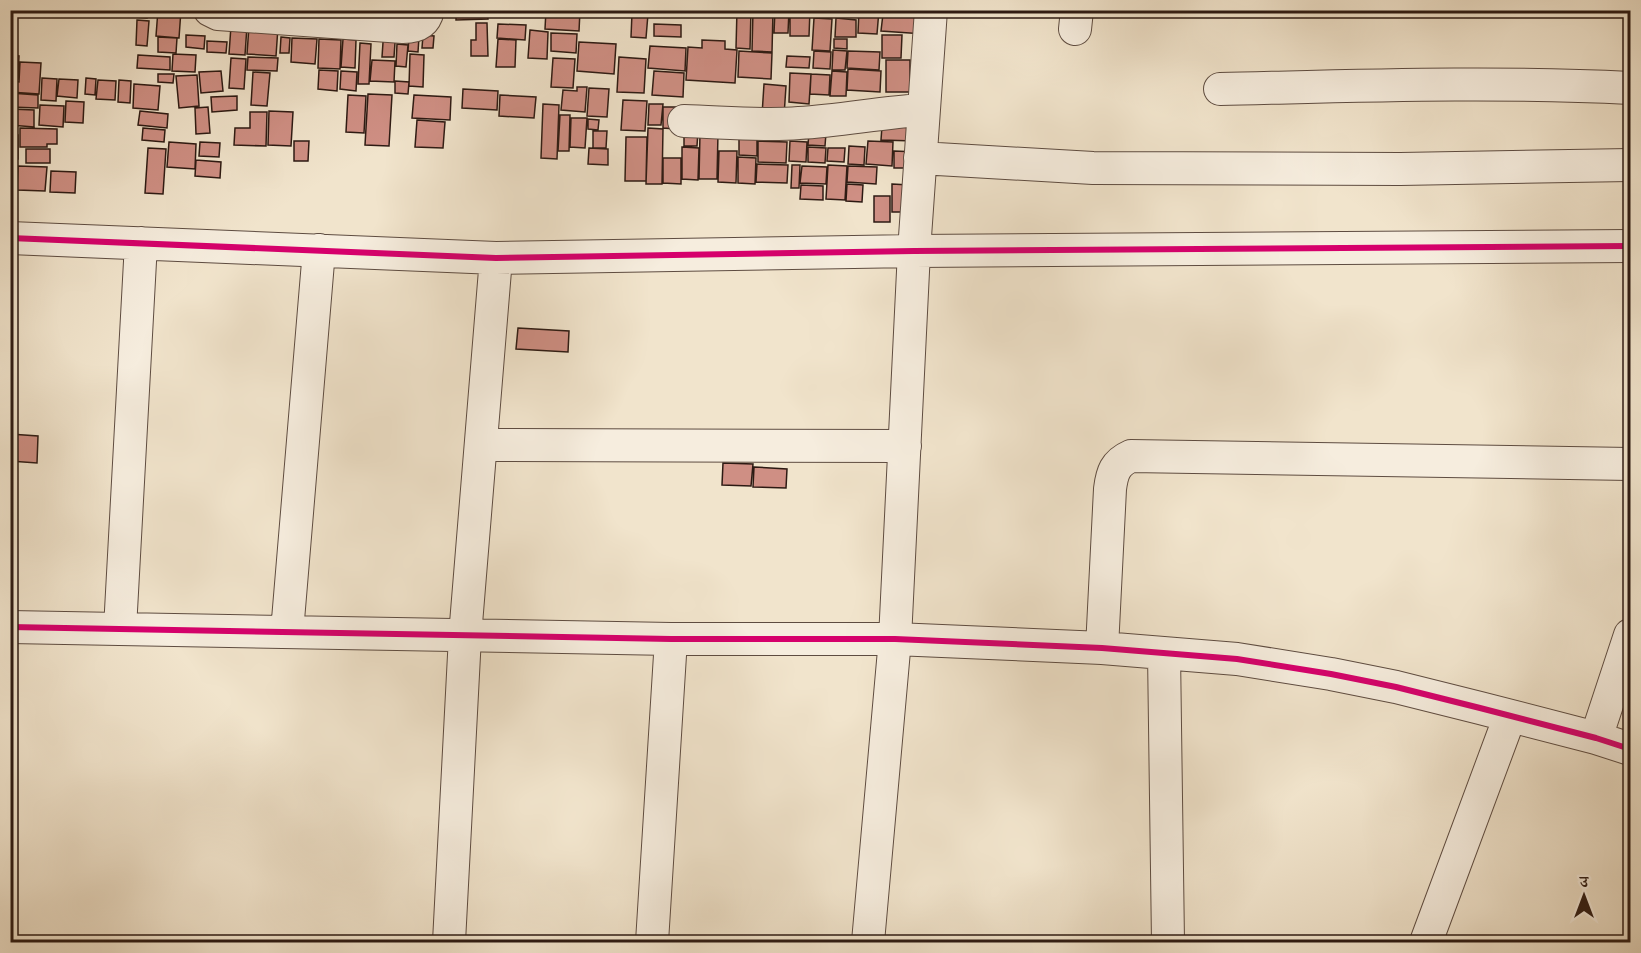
<svg xmlns="http://www.w3.org/2000/svg" width="1641" height="953" font-family="'Libre Bodoni','Noto Serif Devanagari',serif">
  <style>
    .building { fill: #cf8f84; stroke: #2d1a13; stroke-width: 1.5 }
    .lines { fill: none; stroke-linecap: round; stroke-linejoin: round }
    .minor-casing { stroke: #5e4c41; stroke-width: 34 }
    .minor { stroke: #f6edde; stroke-width: 32 }
    .cycleway-casing { stroke: #f6edde; stroke-width: 10 }
    .cycleway { stroke: #d6006c; stroke-width: 6 }
  </style>
  <rect width="100%" height="100%" fill="#f1e4cc"/>
  <filter id="stains"><feTurbulence type="fractalNoise" baseFrequency=".00333" numOctaves="4"/><feColorMatrix values="0 0 0 0 .2 0 0 0 0 .09 0 0 0 0 .02 0 0 0 .5 -.17"/></filter>
  <radialGradient id="worn" r=".72"><stop offset=".6" stop-color="#630" stop-opacity="0"/><stop offset="1" stop-color="#630" stop-opacity=".3"/></radialGradient>
  <path class="building" d="M135 10H148L147 18 134 17Z
    M158 10H181L179 38 156 36Z
    M456 10H487L488 19 456 20Z
    M546 10 580 11 579 31 545 29Z
    M737 10H751L750 49 736 48Z
    M775 10H789L788 33H774Z
    M790 10H810L809 36H790Z
    M815 10H837L836 17 815 16Z
    M838 10H856V17L838 16Z
    M859 10H879L877 34 858 33Z
    M753 11H773L772 52 752 51Z
    M632 13 648 14 646 38 631 37Z
    M883 14 925 17 924 34 881 31Z
    M814 18 832 19 830 51 812 50Z
    M836 18 856 20V37H835Z
    M137 20 149 21 147 46 136 45Z
    M476 23H487L488 56H471V40H476Z
    M498 24 526 25 525 40 497 38Z
    M654 24 681 25V37L654 36Z
    M231 26H247L245 55 229 54Z
    M249 26 278 27 276 56 247 54Z
    M384 28H396L394 57H382Z
    M530 30 548 32 547 59 528 58Z
    M551 33 577 34 576 53 551 51Z
    M186 35 205 36 204 49 186 47Z
    M423 35 434 36 433 48H422Z
    M882 35H902L901 58H882Z
    M409 36 419 37 418 52 408 51Z
    M158 37 177 38 176 53 158 52Z
    M281 37 290 38 289 53H280Z
    M292 38 317 39 315 64 291 62Z
    M319 39 341 40 340 69 318 68Z
    M343 39 356 40 355 68 341 67Z
    M498 39 516 40 515 67H496Z
    M834 39H847V49L834 48Z
    M702 40 725 41V49L737 50 735 83 686 80 688 47 702 48Z
    M207 41 227 42 226 53 207 52Z
    M579 42 616 44 614 74 577 71Z
    M360 43 371 44 369 84H358Z
    M397 44 408 45 406 67 396 66Z
    M650 46 686 48 685 71 648 68Z
    M833 50 847 51 845 70H832Z
    M739 51 772 53 771 79 738 77Z
    M814 51 831 52 830 69 813 68Z
    M848 51 880 52 879 70 847 68Z
    M173 54 196 55 195 72 172 71Z
    M410 54 424 55 423 87 409 86Z
    M10 55 19 56 18 79H10Z
    M138 55 170 57V70L137 68Z
    M787 56 810 57 809 68 786 67Z
    M248 57 278 58 277 71 247 70Z
    M619 57 646 59 644 93 617 92Z
    M231 58 246 59 244 89 229 88Z
    M553 58 575 59 573 88 551 87Z
    M372 60 395 61 394 82 370 81Z
    M886 60H910V92H886Z
    M20 62 41 63 39 94 10 92V81L19 82Z
    M848 69 881 71 880 92 847 90Z
    M319 70 338 71 337 91 318 89Z
    M221 71 223 91 201 93 199 72Z
    M341 71 357 72 356 91 340 89Z
    M654 71 684 73 683 97 652 95Z
    M832 71 847 72 846 96H830Z
    M253 72 270 73 267 106 251 105Z
    M790 73 811 74 809 104 789 102Z
    M158 74H174L173 83 158 82Z
    M811 74 830 75 829 95 810 94Z
    M197 75 199 106 179 108 176 76Z
    M42 78 57 79 56 101 41 100Z
    M86 78 96 79 95 95 85 94Z
    M59 79 78 80 77 98 57 96Z
    M98 80 116 81 115 100 96 99Z
    M119 80 131 81 130 103 118 102Z
    M395 81 409 82 408 94 395 93Z
    M134 84 160 86 158 110 133 108Z
    M764 84 786 86 784 116 762 115Z
    M577 87H587L585 112 561 110 563 90 577 91Z
    M589 88 609 89 607 117 587 116Z
    M463 89 498 91 497 110 462 108Z
    M10 93 38 95V108L10 107Z
    M368 94 392 95 389 146 365 145Z
    M348 95 366 96 364 133 346 132Z
    M414 95 451 97 450 120 412 118Z
    M500 95 536 97 534 118 499 116Z
    M237 96V110L212 112 211 97Z
    M623 100 647 101 645 131 621 130Z
    M66 101 84 102 83 123 65 122Z
    M543 104 559 105 557 159 541 158Z
    M649 104H663L661 125H648Z
    M40 105 64 106 63 127 39 125Z
    M208 107 210 133 196 134 195 108Z
    M663 107H677L676 129 663 128Z
    M10 109 34 110V127L10 125Z
    M140 111 168 114 167 128 138 125Z
    M269 111 293 112 291 146 268 145Z
    M250 112H267L266 146 234 145 235 128H250Z
    M560 115H570L569 151H558Z
    M571 118H587L585 148 570 147Z
    M588 119 599 120 598 130 588 129Z
    M417 120 445 122 443 148 415 147Z
    M882 126 916 127 915 141 881 140Z
    M20 128 57 129V144H47V147H20Z
    M143 128 165 130 164 142 142 140Z
    M648 128 663 129 662 184H646Z
    M684 130H698L697 146H684Z
    M593 131H607L606 148H593Z
    M739 131H757V156L739 155Z
    M809 132 826 133 825 146 808 145Z
    M700 133H718L717 179H699Z
    M10 134 18 135V159L10 158Z
    M626 137H647L646 181H625Z
    M294 141H309L308 161H294Z
    M758 141 787 142 786 163 758 162Z
    M790 141 807 142 806 162 789 161Z
    M868 141 893 142 892 166 866 164Z
    M169 142 196 144 195 169 167 167Z
    M200 142 220 143 219 157 199 156Z
    M849 146 865 147 864 165 848 164Z
    M682 147 699 148 698 180 682 179Z
    M808 147 826 148 825 163 808 162Z
    M148 148 166 149 163 194 145 193Z
    M589 148 608 149V165L588 164Z
    M828 148H845L844 162 827 161Z
    M26 149H50V163H26Z
    M719 151H737L736 183 718 182Z
    M894 151 917 152V168H894Z
    M738 157 756 158 755 184 738 183Z
    M663 158H681V184L663 183Z
    M196 160 221 162 220 178 195 176Z
    M10 164H16L15 188H10Z
    M757 164 788 165 787 183 756 182Z
    M792 165H800L799 188H791Z
    M828 165 847 166 845 200 826 199Z
    M18 166 47 167 45 191 17 190Z
    M802 166 827 167 826 184 800 183Z
    M848 166 877 167 876 184 847 182Z
    M51 171 76 172 75 193 50 192Z
    M847 184 863 185 862 202 846 201Z
    M892 184 909 185V212H892Z
    M801 185 823 186V200L800 199Z
    M874 196H890V222H874Z
    M518 328 569 331 568 352 516 349Z
    M10 434 38 436 37 463 10 461Z
    M723 463 753 464 751 486 722 485Z
    M754 467 787 469 786 488 753 487Z"/>
  <g class="lines">
    <g class="minor-casing">
      <path id="minor" d="M210 10 218 14 403 27C416 27 425 24 428 10
        M1075 29 1077 10
        M1220 89C1357 86 1494 81 1630 88
        M684 121C722 122 761 126 799 123 841 121 882 112 923 110
        M920 158 1093 168 1400 169 1630 165
        M10 238 496 258 914 251 1630 246
        M481 445 905 446
        M10 627 671 639H895L1102 648 1237 659 1331 674 1396 687 1480 708 1596 738 1630 749
        M120 629 141 243
        M287 632 319 250
        M1102 648 1110 489C1112 473 1115 463 1131 456L1630 464
        M1164 653 1168 942
        M1596 738 1630 635
        M449 942 465 636 496 258
        M652 942 671 639
        M868 942 895 639 914 251 931 10
        M1426 942 1510 716"/>
    </g>
    <use href="#minor" class="minor"/>
    <g class="cycleway-casing">
      <path id="cycleway" d="M10 238 496 258 914 251 1630 246
        M10 627 671 639H895L1102 648 1237 659 1331 674 1396 687 1480 708 1596 738 1630 749"/>
    </g>
    <use href="#cycleway" class="cycleway"/>
  </g>
  <rect width="1641" height="953" fill="none" stroke="#f1e4cc" stroke-width="36"/>
  <rect x="12" y="12" width="1617" height="929" fill="none" stroke="#2d1a13" stroke-width="3"/>
  <rect x="18" y="18" width="1605" height="917" fill="none" stroke="#2d1a13" stroke-width="1.5"/>
  <g transform="translate(1584 896)" stroke="#f6edde" stroke-width="4.5" paint-order="stroke">
  <path d="M0-4.5L10 22L0 15L-10 22Z" fill="#2d1a13"/>
  <text y="-9" font-size="16" font-weight="bold" text-anchor="middle" fill="#2d1a13">उ</text>
  </g>
  <rect width="100%" height="100%" filter="url(#stains)"/>
  <rect width="100%" height="100%" fill="url(#worn)"/>
</svg>
